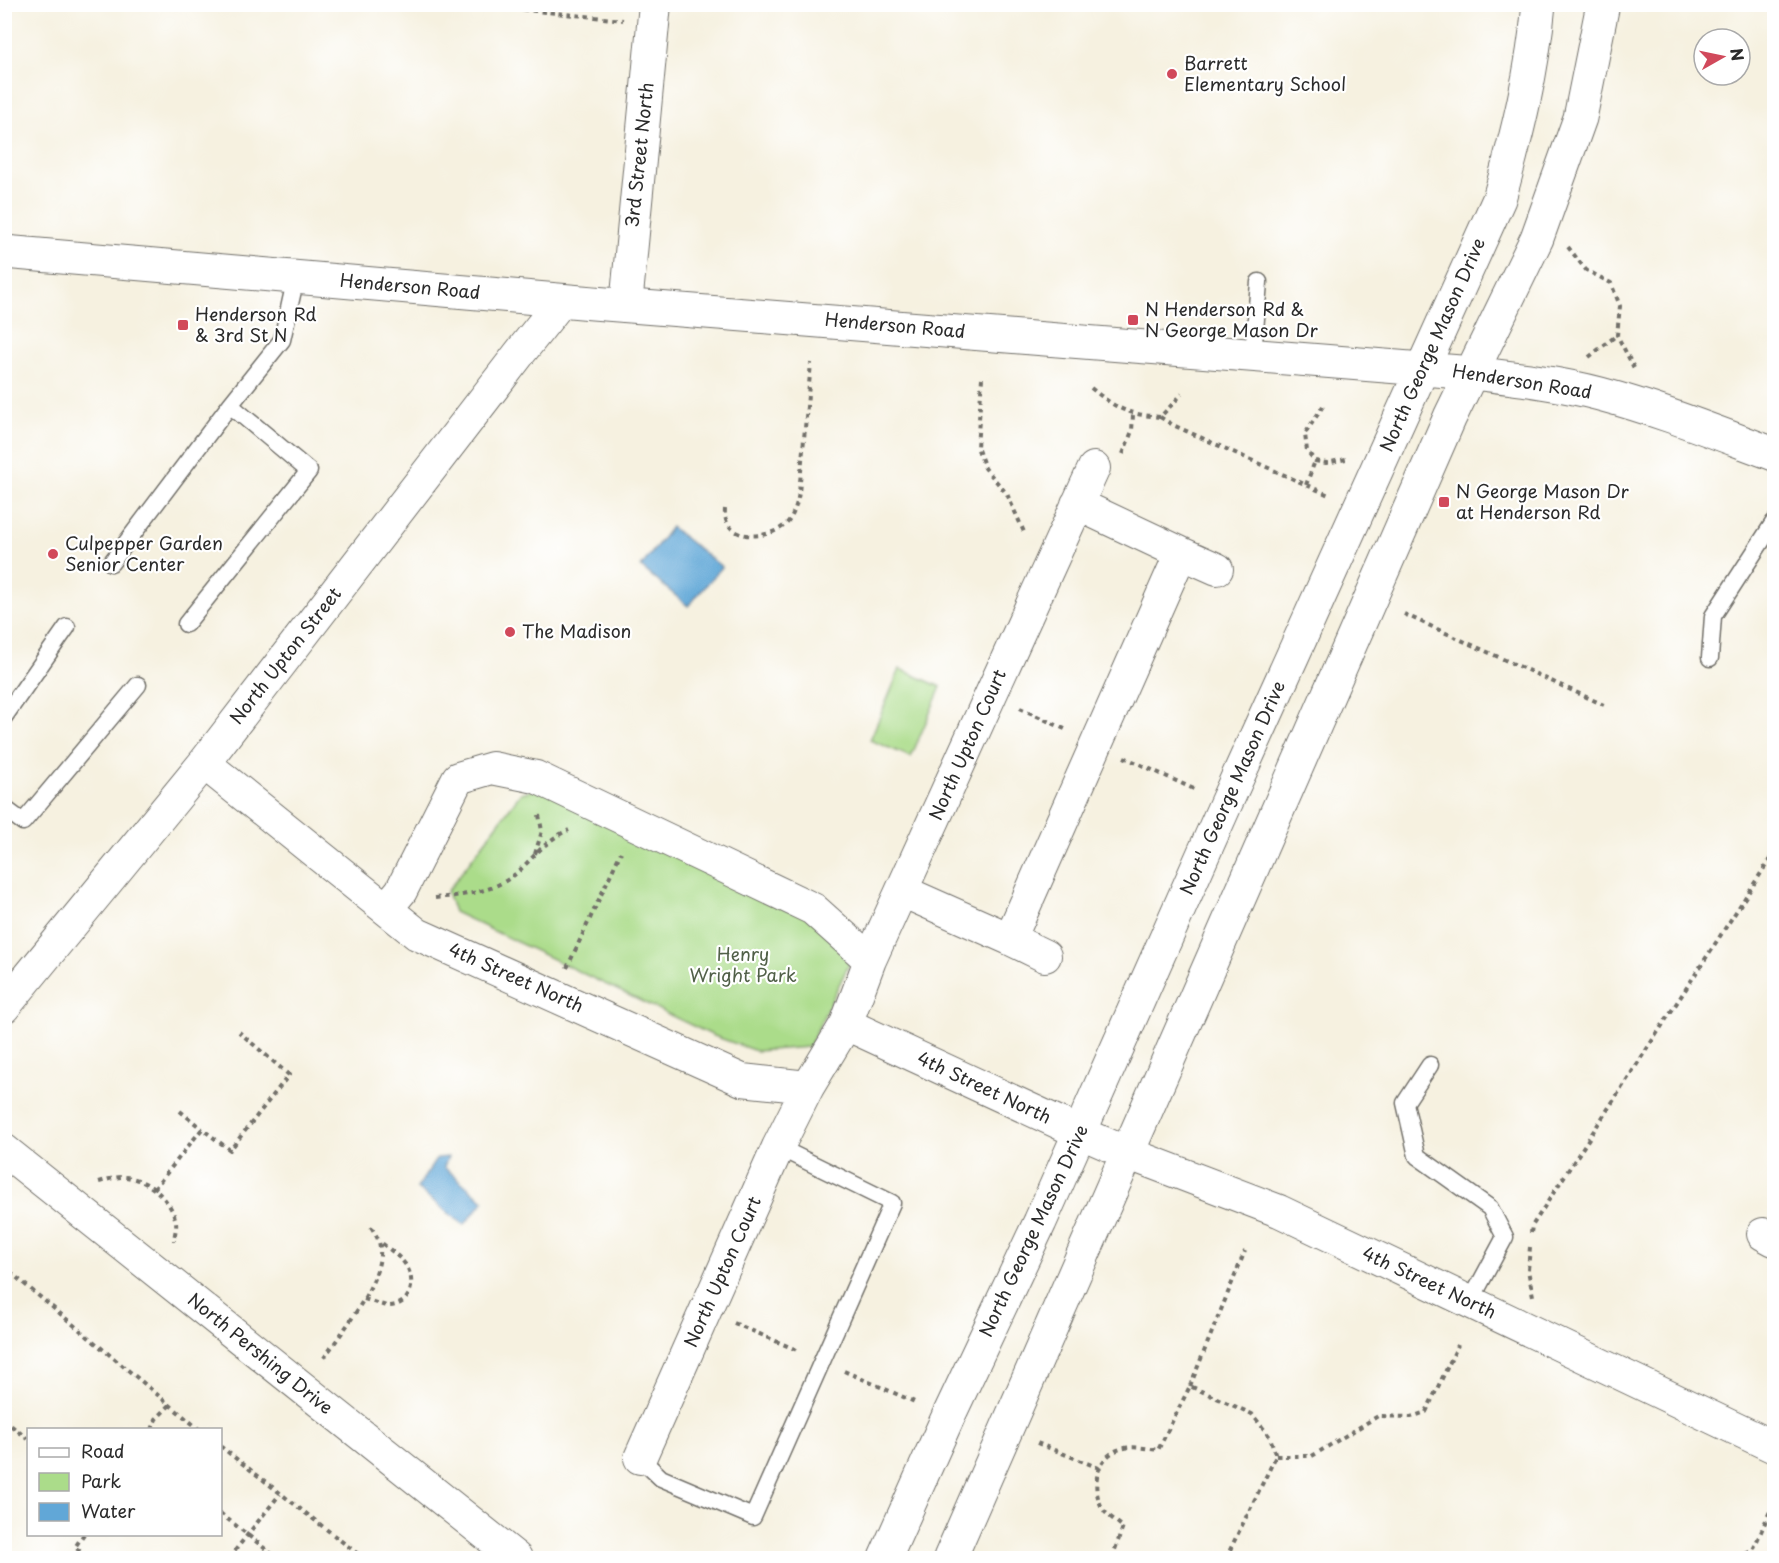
<svg xmlns="http://www.w3.org/2000/svg" width="1779" height="1563" font-family="'Playpen Sans',sans-serif">
  <style>
    .green { fill: #abdc8a; stroke: #6b845a; stroke-width: 1.5 }
    .water { fill: #61a7d7; stroke: #466981; stroke-width: 1.5 }
    .lines { fill: none; stroke-linecap: round; stroke-linejoin: round }
    .lane-casing { stroke: #72706a; stroke-width: 19 }
    .street-casing { stroke: #72706a; stroke-width: 34 }
    .secondary-casing { stroke: #72706a; stroke-width: 35 }
    .path { stroke: #72706a; stroke-width: 4; stroke-dasharray: 4.5 4.5; stroke-linecap: butt }
    .lane { stroke: #fff; stroke-width: 16 }
    .street { stroke: #fff; stroke-width: 32 }
    .secondary { stroke: #fff; stroke-width: 33 }
    .poi-dot { fill: #d1495b; stroke: #fff; stroke-width: 2 }
    .labels { text-anchor: middle; stroke-width: 4.5; stroke-linejoin: round; paint-order: stroke }
    .poi-label { font-size: 18px; fill: #2b2b2b; stroke: #fff; text-anchor: start }
    .street-label { font-size: 18px; fill: #2b2b2b; stroke: #fff }
    .park-label { font-size: 18px; fill: #516048; stroke: #fff }
  </style>
  <rect width="100%" height="100%" fill="#fff"/>
  <filter id="ink" filterUnits="userSpaceOnUse"><feTurbulence type="fractalNoise" baseFrequency=".0167" numOctaves="2"/><feDisplacementMap in="SourceGraphic" scale="12" xChannelSelector="R" yChannelSelector="G"/><feConvolveMatrix kernelMatrix="1 2 1 2 8 2 1 2 1" color-interpolation-filters="sRGB"/></filter>
  <filter id="wash" filterUnits="userSpaceOnUse"><feTurbulence type="fractalNoise" baseFrequency=".008" numOctaves="4" result="noise"/><feDisplacementMap in="SourceGraphic" scale="24" xChannelSelector="R" yChannelSelector="G"/><feGaussianBlur stdDeviation="1.35" result="paint"/><feColorMatrix in="noise" values="0 0 0 0 0 0 0 0 0 0 0 0 0 0 0 0 0 1.4 0 .05"/><feComposite in="paint" operator="in"/></filter>
  <g filter="url(#wash)">
    <rect width="100%" height="100%" fill="#f6f1e0"/>
    <path class="green" d="M900 669 941 687 911 757 870 740Z
      M541 788 837 923 853 956 809 1047 756 1051 714 1036 454 912 447 892 521 793Z"/>
    <path class="water" d="M671 527 722 567 688 606 641 567Z
      M448 1157 444 1167 484 1201 464 1225 417 1188 437 1158Z"/>
  </g>
  <g filter="url(#ink)">
    <g class="lines">
      <g class="lane-casing">
        <path id="lane" d="M1253 355 1259 282
          M230 405 282 340 296 277
          M111 563 230 405 309 471 186 624
          M1710 658 1713 616 1774 522
          M4 717 67 627
          M4 808 23 822 138 685
          M1430 1065 1405 1103 1417 1156 1490 1208 1505 1237 1470 1302
          M640 1458 661 1478 753 1517 892 1203 778 1147"/>
      </g>
      <g class="street-casing">
        <path id="street" d="M626 306 655 4
          M1181 553 1217 569
          M204 763 417 934 742 1080 808 1087
          M902 891 1010 939 1181 553 1077 504
          M386 909 401 891 458 778 492 768 536 777 813 909 870 960
          M1010 939 1045 956
          M4 1007 204 763 519 354 562 300
          M846 1024 870 960 1094 468
          M4 1150 516 1558
          M1763 1234 1774 1240
          M640 1458 778 1147 808 1087 846 1024 1079 1132 1127 1153 1279 1211 1774 1447"/>
      </g>
      <g class="secondary-casing">
        <path id="secondary" d="M4 252 593 303 1473 373C1515 378 1559 383 1600 394 1660 410 1717 433 1774 454
          M885 1558 948 1417 1040 1222 1226 803 1499 199C1517 135 1533 71 1539 4
          M950 1558 1450 417 1537 238 1580 118 1603 4"/>
      </g>
      <path class="path" d="M469 4 623 20
        M1568 247 1586 270 1611 283 1620 306 1617 335 1634 368
        M1589 357 1617 335
        M982 378 977 447 985 468 1007 494 1024 532
        M1091 388C1117 409 1126 414 1160 417L1182 394
        M1323 406 1305 434 1307 451 1315 461 1326 463 1346 459
        M1160 417 1173 425 1331 496
        M1123 454 1132 431 1133 415
        M1306 485 1315 461
        M725 509C722 543 769 540 786 524 794 516 797 503 799 493L811 363
        M1404 614 1604 705
        M1020 708 1067 730
        M1124 757 1196 790
        M535 854 542 831 539 815
        M435 898C467 895 498 892 522 868 537 853 549 838 569 830
        M567 968 621 852
        M180 1111 202 1129
        M99 1182C110 1179 120 1175 131 1178 151 1182 173 1202 176 1223 177 1228 174 1236 174 1241
        M154 1189 202 1129 230 1150 289 1075 239 1032
        M1531 1233 1532 1226 1774 853
        M1530 1247 1528 1270 1533 1296
        M10 1272 200 1430
        M364 1299C372 1301 380 1305 388 1306 412 1306 417 1280 405 1264 398 1255 388 1248 379 1241
        M734 1323 799 1351
        M324 1358C343 1330 388 1276 379 1242 377 1236 373 1230 370 1225
        M844 1371 917 1403
        M1190 1386 1245 1251
        M4 1420 28 1439
        M152 1430 156 1419 170 1405
        M1037 1443 1099 1468
        M220 1446 363 1558
        M1276 1456H1312L1378 1416 1411 1417 1426 1412 1458 1345
        M220 1513 277 1558
        M84 1534 75 1547 88 1558
        M229 1558 280 1494
        M1112 1558 1123 1527C1117 1522 1110 1517 1105 1512 1092 1495 1093 1465 1112 1453 1125 1444 1144 1448 1158 1450L1190 1386 1252 1414 1270 1437 1276 1456 1226 1558
        M1738 1558 1753 1550 1774 1502"/>
      <use href="#lane" class="lane"/>
      <use href="#street" class="street"/>
      <use href="#secondary" class="secondary"/>
    </g>
  </g>
  <g class="poi-dot">
    <circle cx="1172" cy="74" r="6"/>
    <rect x="1127" y="314" width="12" height="12" rx="3"/>
    <rect x="177" y="319" width="12" height="12" rx="3"/>
    <rect x="1438" y="496" width="12" height="12" rx="3"/>
    <circle cx="53" cy="554" r="6"/>
    <circle cx="510" cy="632" r="6"/>
  </g>
  <g class="labels">
    <g class="poi-label">
      <text x="1184" y="70">Barrett<tspan x="1184" dy="21">Elementary School</tspan></text>
      <text x="1145" y="316">N Henderson Rd &amp;<tspan x="1145" dy="21">N George Mason Dr</tspan></text>
      <text x="195" y="321">Henderson Rd<tspan x="195" dy="21">&amp; 3rd St N</tspan></text>
      <text x="1456" y="498">N George Mason Dr<tspan x="1456" dy="21">at Henderson Rd</tspan></text>
      <text x="65" y="550">Culpepper Garden<tspan x="65" dy="21">Senior Center</tspan></text>
      <text x="522" y="638">The Madison</text>
    </g>
    <g class="street-label">
      <text transform="translate(640 155) rotate(-84)" y="6">3rd Street North</text>
      <text transform="translate(410 287) rotate(5)" y="6">Henderson Road</text>
      <text transform="translate(895 326) rotate(5)" y="6">Henderson Road</text>
      <text transform="translate(1433 345) rotate(-66)" y="6">North George Mason Drive</text>
      <text transform="translate(1522 382) rotate(9)" y="6">Henderson Road</text>
      <text transform="translate(286 656) rotate(-52)" y="6">North Upton Street</text>
      <text transform="translate(968 745) rotate(-66)" y="6">North Upton Court</text>
      <text transform="translate(1233 788) rotate(-66)" y="6">North George Mason Drive</text>
      <text transform="translate(516 978) rotate(24)" y="6">4th Street North</text>
      <text transform="translate(984 1088) rotate(25)" y="6">4th Street North</text>
      <text transform="translate(1034 1231) rotate(-65)" y="6">North George Mason Drive</text>
      <text transform="translate(723 1272) rotate(-66)" y="6">North Upton Court</text>
      <text transform="translate(1429 1283) rotate(25)" y="6">4th Street North</text>
      <text transform="translate(260 1354) rotate(39)" y="6">North Pershing Drive</text>
    </g>
    <g class="park-label">
      <text x="743" y="961">Henry<tspan x="743" dy="21">Wright Park</tspan></text>
    </g>
  </g>
  <rect width="1779" height="1563" fill="none" stroke="#fff" stroke-width="24"/>
  <rect x="27" y="1428" width="195" height="108" fill="#ffffff" stroke="#aaaaaa" stroke-width="1.5"/>
  <rect x="39" y="1448" width="30" height="9" fill="#ffffff" stroke="#aaaaaa" stroke-width="1.5"/>
  <text x="81" y="1458" font-size="18" fill="#2b2b2b">Road</text>
  <rect x="39" y="1473" width="30" height="18" fill="#abdc8a" stroke="#aaaaaa" stroke-width="1.5"/>
  <text x="81" y="1488" font-size="18" fill="#2b2b2b">Park</text>
  <rect x="39" y="1503" width="30" height="18" fill="#61a7d7" stroke="#aaaaaa" stroke-width="1.5"/>
  <text x="81" y="1518" font-size="18" fill="#2b2b2b">Water</text>
  <g transform="translate(1722 57) rotate(81)"><circle r="28" fill="#ffffff" stroke="#aaaaaa" stroke-width="1.5"/>
  <path d="M0-4.5L10 22L0 15L-10 22Z" fill="#d1495b"/>
  <text y="-9" font-size="16" font-weight="bold" text-anchor="middle" fill="#2b2b2b">N</text>
  </g>
</svg>
